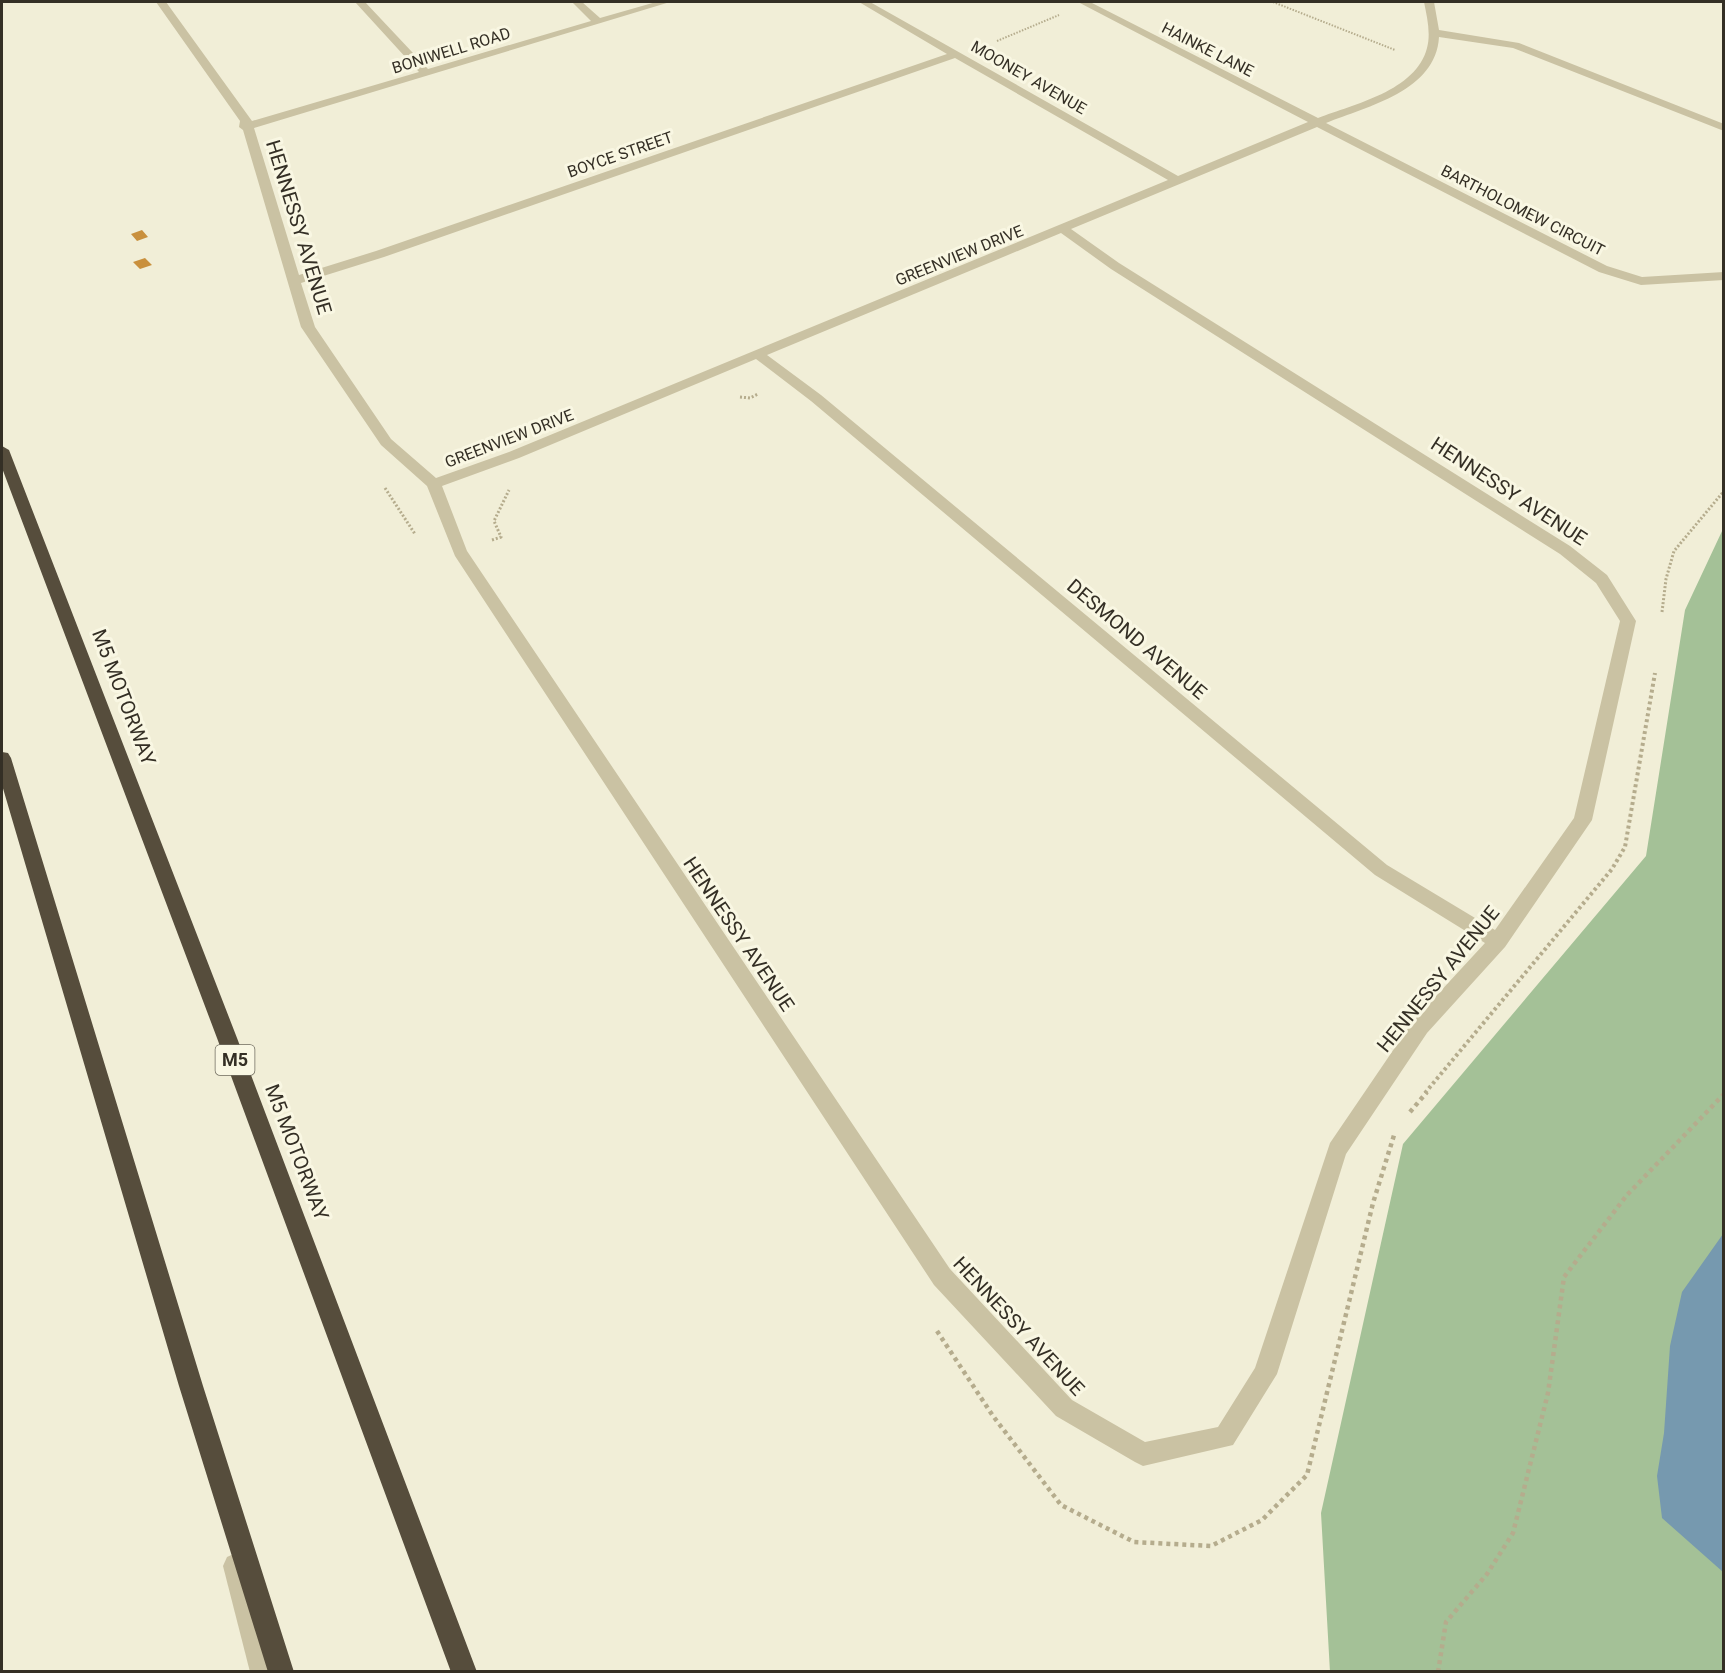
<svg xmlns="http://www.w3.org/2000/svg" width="1725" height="1673" font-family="Roboto,sans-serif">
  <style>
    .green { fill: #a4c197 }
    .water { fill: #7699af }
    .building { fill: #c9903d }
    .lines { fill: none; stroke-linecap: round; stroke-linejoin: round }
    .path-far3 { stroke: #b5ac8d; stroke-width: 2; stroke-dasharray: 1.5 1.5; stroke-linecap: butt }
    .path-far2 { stroke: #b5ac8d; stroke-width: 3; stroke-dasharray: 2 2; stroke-linecap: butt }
    .path-far1 { stroke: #b5ac8d; stroke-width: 4; stroke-dasharray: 3 3; stroke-linecap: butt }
    .path { stroke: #b5ac8d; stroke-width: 4.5; stroke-dasharray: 4 4; stroke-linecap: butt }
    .lane { fill: #cac2a3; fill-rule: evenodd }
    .street { fill: #cac2a3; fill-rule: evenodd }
    .highway { fill: #564d3c; fill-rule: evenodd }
    .labels { text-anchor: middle; stroke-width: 6; stroke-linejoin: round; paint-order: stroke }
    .far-street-label { font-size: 16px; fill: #342f25; stroke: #f9f7e3 }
    .shield { fill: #f9f7e3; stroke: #6f6b5e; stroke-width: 1.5 }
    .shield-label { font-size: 18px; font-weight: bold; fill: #342f25 }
    .street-label { font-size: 20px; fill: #342f25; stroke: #f9f7e3 }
  </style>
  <rect width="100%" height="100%" fill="#f1eed7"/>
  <path class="green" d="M1723 529V1671L1330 1672 1321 1513 1403 1144 1646 856 1685 610Z"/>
  <path class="water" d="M1723 1234V1572L1662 1518 1657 1476 1664 1433 1670 1346 1682 1292Z"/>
  <path class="building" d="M142 230 148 237 137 241 131 234Z
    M145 258 152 265 140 269 133 262Z"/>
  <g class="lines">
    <path class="path-far3" d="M1273 2 1395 50
      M997 41 1059 15"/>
    <path class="path-far2" d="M740 397 750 398 758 394
      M385 488 415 534
      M492 540 501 537 494 521 509 490
      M1662 612 1666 579 1674 551 1724 491"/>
    <path class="path-far1" d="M1425 1093 1612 869 1625 847 1655 673"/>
    <path class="path" d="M1410 1112 1427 1092
      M937 1331 993 1416 1061 1505 1134 1542 1211 1546 1262 1520 1307 1475 1373 1203 1395 1132
      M1438 1672 1446 1622 1487 1574 1513 1533 1548 1393 1564 1277 1627 1195 1724 1094"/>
    <path class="lane" d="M236 1553 245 1557 249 1566 276 1672H250L223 1566 227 1557Z"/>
    <path class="street" d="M156 2H166L252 121 419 72 355 2H365L428 69 591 21 572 2H582L600 18 656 2H670L254 128 299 275 376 251 947 54 859 2H870L1178 176 1308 122 1078 2H1090L1318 118C1354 104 1416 91 1427 48 1431 33 1427 17 1424 2H1434L1439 30 1519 43 1724 124V131L1513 48 1439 37C1436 91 1368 106 1326 123L1607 266 1642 277 1724 272V280L1641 285 1599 272 1317 127 1071 229 1119 263 1570 546 1607 575 1636 621 1592 820 1505 947 1427 1033 1346 1154 1277 1374 1233 1445 1143 1466 1135 1462 1056 1416 934 1285 455 556 427 486 381 445 301 327 243 130 239 127 240 121ZM955 58 1168 180 509 452 436 478 391 439 315 327 301 283 384 257ZM1061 233 1111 269 1560 554 1596 583 1620 621 1574 818 1495 930 1387 865 821 395 767 355ZM756 359 811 401 1375 875 1485 943 1413 1021 1330 1143 1255 1368 1218 1427 1145 1442 1072 1400 950 1269 467 551 442 486 519 458Z"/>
    <path class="highway" d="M2 446 9 450 237 1038 477 1672H451L217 1038 2 468Z
      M2 752 8 753 11 758 203 1386 294 1672H268L179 1386 2 785Z"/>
  </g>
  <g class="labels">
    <g class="far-street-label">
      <text transform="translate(1208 49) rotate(27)" y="6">HAINKE LANE</text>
      <text transform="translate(451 50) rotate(-17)" y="6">BONIWELL ROAD</text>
      <text transform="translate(1029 77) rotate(30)" y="6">MOONEY AVENUE</text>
      <text transform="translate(620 154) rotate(-19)" y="6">BOYCE STREET</text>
      <text transform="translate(1523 210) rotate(27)" y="6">BARTHOLOMEW CIRCUIT</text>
      <text transform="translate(959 255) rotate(-22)" y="6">GREENVIEW DRIVE</text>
      <text transform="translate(509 438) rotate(-21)" y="6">GREENVIEW DRIVE</text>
    </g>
    <rect class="shield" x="215.5" y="1045" width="39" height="30" rx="4.5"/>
    <g class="shield-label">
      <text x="235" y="1066">M5</text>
    </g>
    <g class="street-label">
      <text transform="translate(299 227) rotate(73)" y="7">HENNESSY AVENUE</text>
      <text transform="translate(1509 491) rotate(33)" y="7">HENNESSY AVENUE</text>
      <text transform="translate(1137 639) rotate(40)" y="7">DESMOND AVENUE</text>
      <text transform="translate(124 697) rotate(69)" y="7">M5 MOTORWAY</text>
      <text transform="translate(739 934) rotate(56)" y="7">HENNESSY AVENUE</text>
      <text transform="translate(1438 979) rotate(-51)" y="7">HENNESSY AVENUE</text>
      <text transform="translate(297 1152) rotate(69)" y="7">M5 MOTORWAY</text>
      <text transform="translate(1019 1326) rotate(47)" y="7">HENNESSY AVENUE</text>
    </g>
  </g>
  <rect width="1725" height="1673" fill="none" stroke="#342f25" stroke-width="6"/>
</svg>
